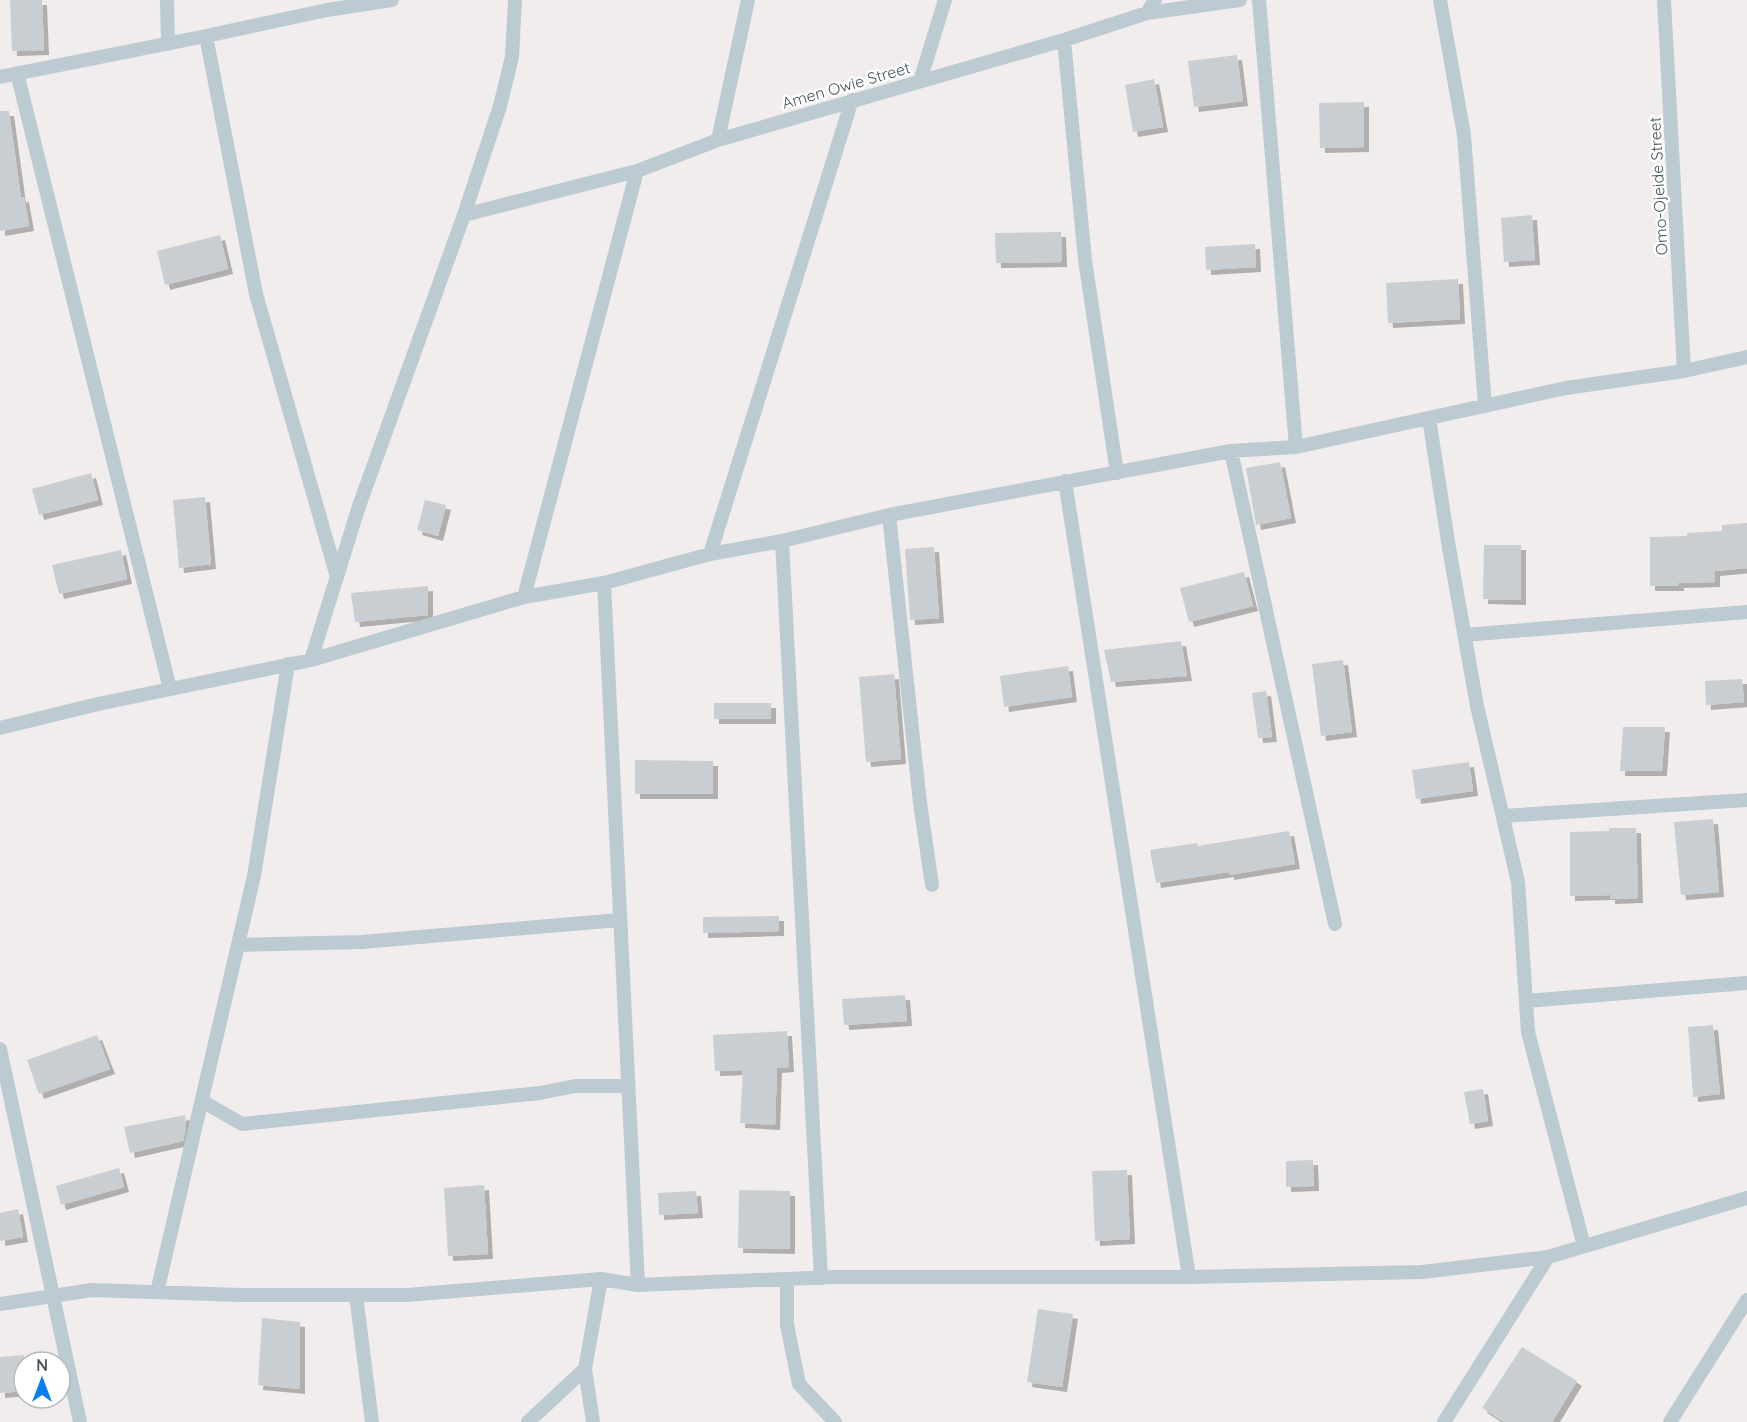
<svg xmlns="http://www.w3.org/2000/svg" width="1747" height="1422" font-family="Quicksand,sans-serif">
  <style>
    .building { fill: #c9ced3; filter: url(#shadow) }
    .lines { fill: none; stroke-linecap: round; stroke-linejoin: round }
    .street { stroke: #bccad1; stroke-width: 14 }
    .labels { text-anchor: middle; stroke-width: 5; stroke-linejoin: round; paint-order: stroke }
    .street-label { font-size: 16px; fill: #44535d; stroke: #fff }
  </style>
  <defs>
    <filter id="shadow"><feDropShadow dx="5" dy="5" stdDeviation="0" flood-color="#0004"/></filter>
  </defs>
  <rect width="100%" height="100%" fill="#f1eded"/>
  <path class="building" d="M10 0H42L44 50 12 51Z
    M1237 55 1243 101 1194 107 1188 61Z
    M1154 79 1163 127 1133 132 1125 85Z
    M1364 102V147L1320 148 1319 103Z
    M0 111H9L21 198 24 197 29 226 0 231Z
    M1532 215 1535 260 1504 262 1501 218Z
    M1061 232 1062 262 996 263 995 233Z
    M220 235 228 269 165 285 157 251Z
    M1255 244 1256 267 1206 270 1205 247Z
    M1458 279 1460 319 1388 323 1386 283Z
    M1280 462 1291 518 1256 525 1246 468Z
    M91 473 98 500 39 515 32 489Z
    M205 497 211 564 179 568 173 500Z
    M425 500 446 505 438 536 417 530Z
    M1747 523V568L1715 571V582L1679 583V586H1650V537L1687 536V533L1722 531V525Z
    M1484 545H1521V600L1483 599Z
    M934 547 939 618 910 620 905 549Z
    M121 550 127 579 59 594 52 565Z
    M1244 572 1253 606 1189 622 1180 588Z
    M428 586V615L355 622 351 593Z
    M1181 641 1187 676 1111 682 1104 650Z
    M1343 660 1352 732 1321 736 1312 664Z
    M1068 666 1072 697 1004 707 1000 676Z
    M894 674 901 759 866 762 859 677Z
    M1742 679 1744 702 1706 705 1705 681Z
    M1266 691 1272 737 1258 738 1252 693Z
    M714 703H771V719H714Z
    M1623 727H1665L1662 771H1620Z
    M635 760 713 761V794H635Z
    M1469 762 1473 791 1416 799 1412 770Z
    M1713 819 1719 892 1681 895 1674 822Z
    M1609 828H1636L1638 898 1610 899V895L1570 896V832L1609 831Z
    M1289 831 1295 864 1229 875V872L1156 883 1150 850 1197 843 1198 846Z
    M779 916V931L703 933V917Z
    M905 995 907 1021 844 1025 842 999Z
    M1713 1025 1720 1094 1693 1097 1688 1027Z
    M787 1031 789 1067 777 1068 775 1125 740 1123 743 1070 715 1071 713 1035Z
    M97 1035 110 1069 39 1094 27 1060Z
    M1483 1089 1488 1121 1470 1124 1464 1092Z
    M185 1115 186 1127 183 1141 130 1153 124 1127Z
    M1313 1160 1314 1186 1286 1187V1161Z
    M119 1168 124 1187 61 1205 56 1186Z
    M1127 1170 1130 1239 1095 1241 1092 1171Z
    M484 1185 488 1254 448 1256 444 1188Z
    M739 1190 790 1191V1249L738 1248Z
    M696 1191 698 1213 659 1215 658 1193Z
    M18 1209 23 1237 0 1241V1213Z
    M1038 1309 1073 1314 1062 1387 1027 1382Z
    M262 1318 300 1322V1389L258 1385Z
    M1522 1347 1577 1381 1552 1422H1504L1482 1408Z
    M24 1355V1391L0 1393V1357Z"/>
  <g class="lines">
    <path class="street" d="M167 0 168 44
      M1259 0 1296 447
      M1440 0 1464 135 1485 406
      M1664 0 1684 371
      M1147 13 1155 0
      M206 36 256 294 337 577
      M1064 40 1085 260 1117 473
      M17 73 170 689
      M0 77 206 36 327 10 392 0
      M920 81 945 0
      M718 140 748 0
      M464 215 637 171 718 140 1064 40 1147 13 1240 0
      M1429 418 1449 548 1477 706 1518 882 1528 1032 1584 1246
      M1231 451 1335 924
      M1065 481 1189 1277
      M889 515 920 803 932 885
      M782 541 821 1278
      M710 554 852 100
      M604 583 638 1285
      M524 597 637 171
      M1464 635 1747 612
      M311 660 359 506 464 215 500 106 512 57 515 0
      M0 728 98 704 311 660 524 597 604 583 710 554 782 541 889 515 1231 451 1296 447 1566 388 1684 371 1747 357
      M1503 816 1747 800
      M238 945 362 942 619 920
      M1526 1001 1747 983
      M0 1049 80 1422
      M202 1101 242 1124 540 1093 575 1086H628
      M787 1279V1325L799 1384 835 1422
      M157 1292 254 876 288 664
      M356 1295 372 1422
      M0 1304 92 1290 241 1295H407L601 1279 638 1285 833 1277H1189L1422 1272 1548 1257 1747 1198
      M528 1422 585 1369
      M593 1422 585 1369 601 1279
      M1444 1422 1548 1257
      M1670 1422 1747 1300"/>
  </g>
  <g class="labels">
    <g class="street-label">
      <text transform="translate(846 85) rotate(-16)" y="6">Amen Owie Street</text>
      <text transform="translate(1658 186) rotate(-93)" y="6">Omo-Ojeide Street</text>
    </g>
  </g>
  <g transform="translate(42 1380)"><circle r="28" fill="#ffffff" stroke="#b4babe" stroke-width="1.5"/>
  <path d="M0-4.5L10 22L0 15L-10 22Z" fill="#077ff0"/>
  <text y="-9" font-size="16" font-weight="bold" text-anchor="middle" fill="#44535d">N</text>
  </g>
</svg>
